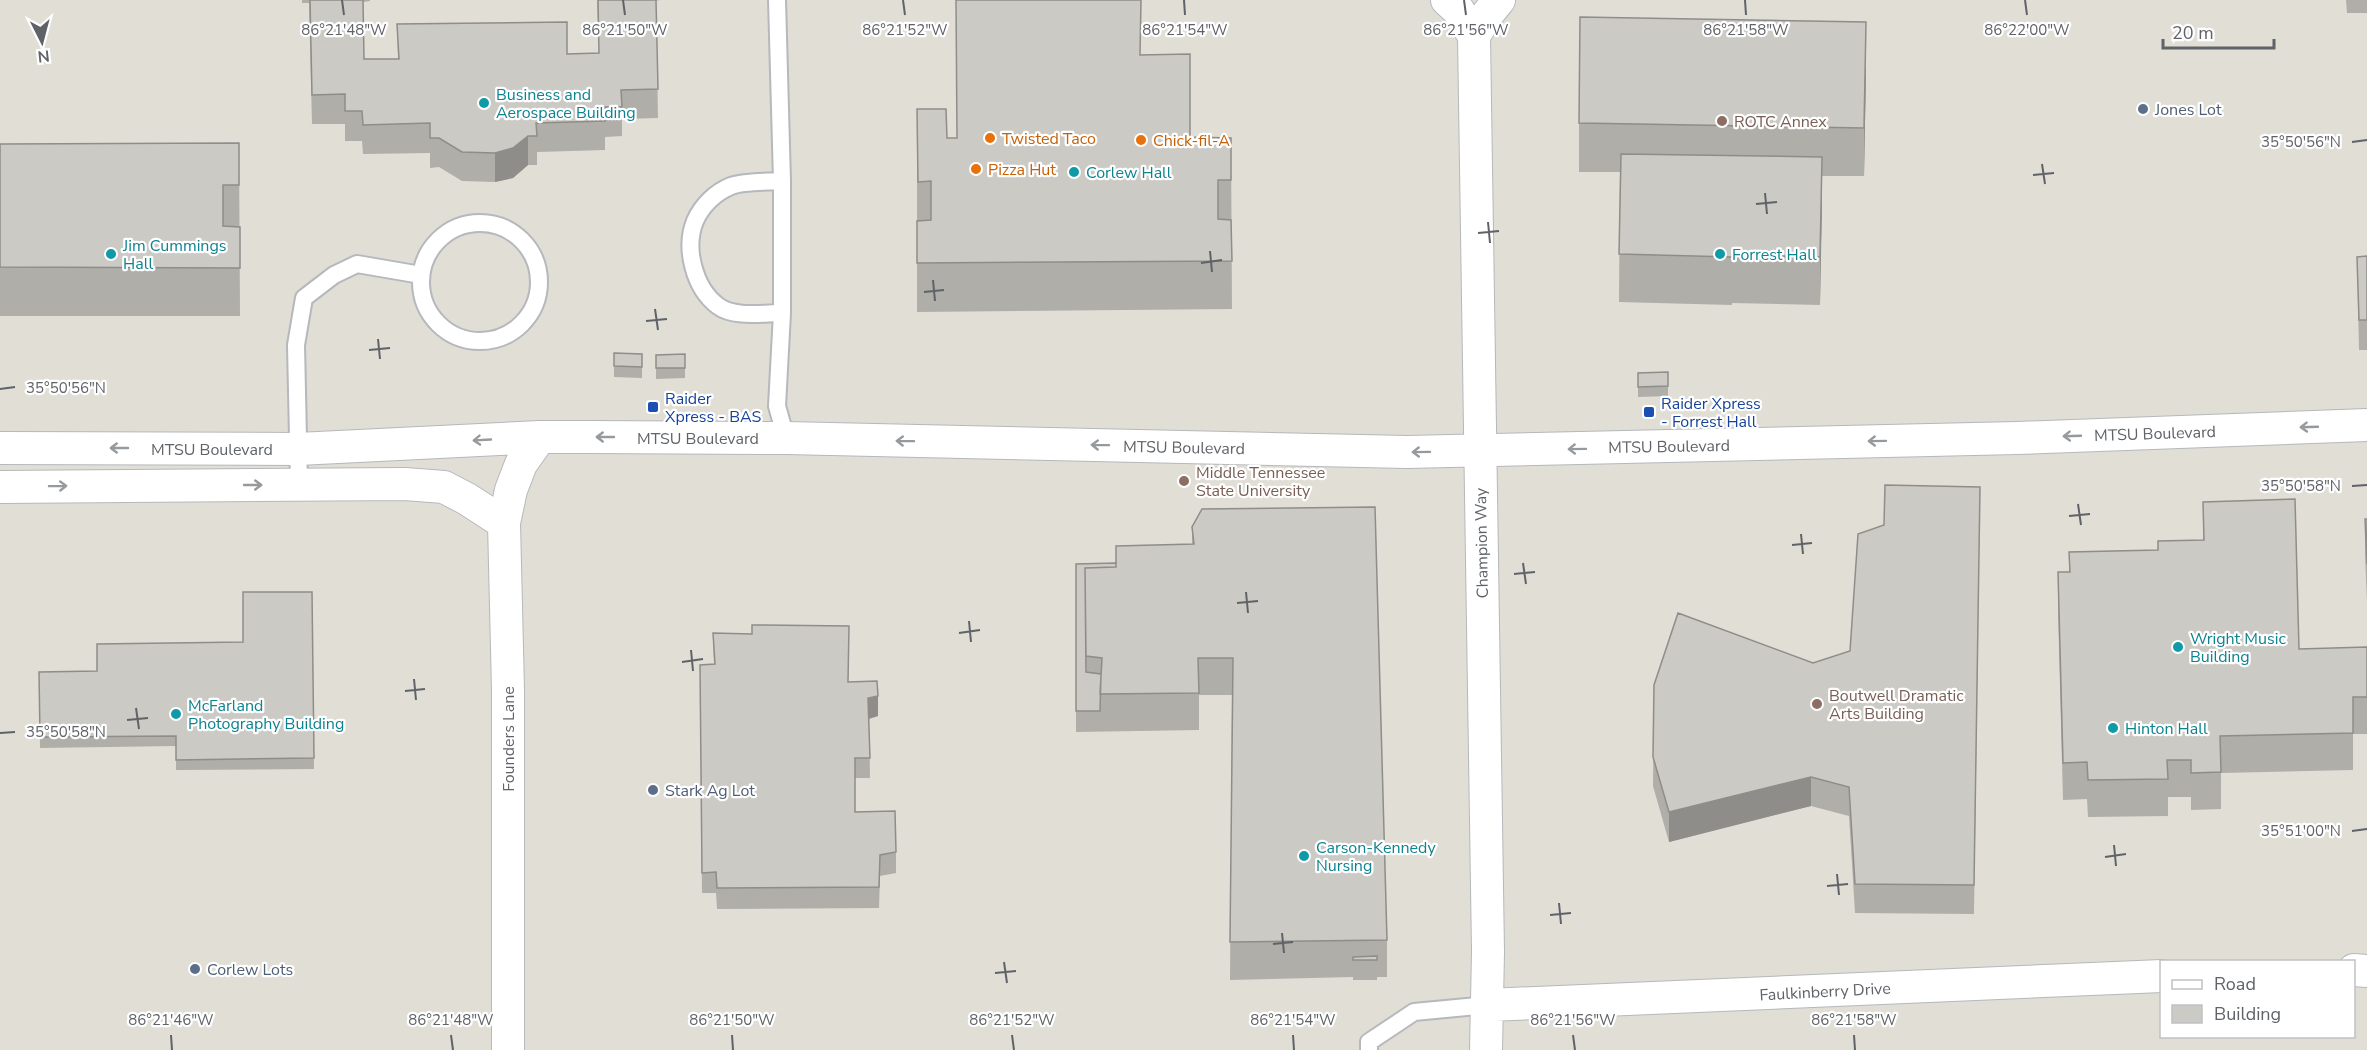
<svg xmlns="http://www.w3.org/2000/svg" width="2367" height="1050" font-family="'Nunito Sans',sans-serif">
  <style>
    .education { fill: #e1ded6; fill-rule: evenodd }
    .lines { fill: none; stroke-linecap: round; stroke-linejoin: round }
    .service-casing { stroke: #b5b8bc; stroke-width: 20 }
    .minor-casing { stroke: #b5b8bc; stroke-width: 34 }
    .service { stroke: #fff; stroke-width: 16 }
    .minor { stroke: #fff; stroke-width: 32 }
    .wall { fill: #afaea9 }
    .shaded-wall { fill: #8f8d8a }
    .building { fill: #cccac5; stroke: #8f8d8a; stroke-width: 1.5 }
    .oneway { stroke: #979a9d }
    .ticks { fill: none; stroke: #5f6368; stroke-width: 2 }
    .culture-dot { fill: #0f9aa8; stroke: #fff; stroke-width: 2 }
    .service-dot { fill: #5c6f8a; stroke: #fff; stroke-width: 2 }
    .education-dot { fill: #8d6e63; stroke: #fff; stroke-width: 2 }
    .food-dot { fill: #e8710a; stroke: #fff; stroke-width: 2 }
    .transit-dot { fill: #1a4fb4; stroke: #fff; stroke-width: 2 }
    .labels { text-anchor: middle; stroke-width: 4.5; stroke-linejoin: round; paint-order: stroke }
    .culture-label { font-size: 16px; fill: #0d838f; stroke: #fff; text-anchor: start }
    .service-label { font-size: 16px; fill: #4e5e75; stroke: #fff; text-anchor: start }
    .education-label { font-size: 16px; fill: #785e54; stroke: #fff; text-anchor: start }
    .food-label { font-size: 16px; fill: #c56008; stroke: #fff; text-anchor: start }
    .transit-label { font-size: 16px; fill: #164399; stroke: #fff; text-anchor: start }
    .street-label { font-size: 16px; fill: #5f6368; stroke: #fff }
    .ticks-label { font-size: 15px; text-anchor: middle; fill: #5f6368; stroke: #fff; stroke-width: 4.5; stroke-linejoin: round; paint-order: stroke }
  </style>
  <rect width="100%" height="100%" fill="#f1efe8"/>
  <path class="education" d="M0 0H2367V1050H0ZM2162 962H2354V1036H2162Z"/>
  <g class="lines">
    <g class="service-casing">
      <path id="service" d="M777 0 782 181V313
        M782 181C768 182 743 181 731 186 716 192 702 205 695 221 684 248 694 288 718 306 734 318 763 313 782 313L777 406 786 438
        M421 282a59 59 0 1 1 118 0a59 59 0 1 1-118 0Z
        M299 485 296 345 304 298 334 275 357 264 421 275
        M1369 1050V1042L1414 1012 1488 1005"/>
    </g>
    <g class="minor-casing">
      <path id="minor" d="M1447 0 1458 10 1474 36
        M0 448 298 449 540 437H589L786 438 1407 452 2017 438 2367 425
        M0 487 405 484 444 487 467 499 504 523
        M2354 970 2367 971
        M1488 1005 2162 976
        M508 1050V690L504 523 511 490 521 464 540 437
        M1486 1050 1488 952 1474 36 1486 16 1499 0"/>
    </g>
    <use href="#service" class="service"/>
    <use href="#minor" class="minor"/>
  </g>
  <path class="wall" d="M302 0H370V1L363 2 364 59H398L397 24 567 54 599 53 597 0H660L656 1 658 118 622 119V136L605 137V150L537 152V165H528L513 178 495 182 462 181 439 167 430 168V153L363 154 362 141H345V124H312L309 3H302Z
    M2346 0H2367V13H2347Z
    M1141 55 1190 137 1231 138 1232 309 917 312V109L947 138H957Z
    M1866 70 1864 176H1822L1820 305 1732 303V305L1619 302 1620 172H1579V123Z
    M239 143 240 316H0V144Z
    M2367 256V350H2359L2357 257Z
    M642 354V378L614 377V366Z
    M685 354V378L656 379V355Z
    M1668 372V396L1638 397V373Z
    M1980 487 1974 914 1855 913 1849 816 1811 806 1669 842 1653 786 1654 685 1813 663 1850 651 1884 525Z
    M2203 502 2299 649 2367 647V734H2353V770L2221 773V809L2191 810V797H2168V816L2088 817 2087 799 2063 800 2058 609V572H2069V552L2158 550 2203 540Z
    M2365 519H2367V601L2365 556Z
    M1192 527 1387 940V977H1377V980H1353V977L1230 980 1232 695H1199V730L1076 732V564L1116 563 1192 544Z
    M312 592 314 769 176 770V746L40 748 39 672 97 671 243 642Z
    M713 633 848 682 878 716 869 719 870 778H855V812L896 852V873L880 876 879 908 717 909 716 893H702L700 665 714 664Z"/>
  <path class="shaded-wall" d="M1866 22V70L1864 176V128Z
    M528 136V165L513 178 495 182V153Z
    M1822 157V205L1820 305V257Z
    M878 696V716L868 719V698Z
    M1811 777V806L1669 842V812Z"/>
  <path class="building" d="M310 0H363L364 59H399L397 24 567 22V54L599 53 598 0H656L658 89 621 90 622 107H605V121L536 123 537 136H528L513 148 495 153 462 152 439 138H430V123L363 125 362 111H345V94L312 95Z
    M956 0H1141L1140 55 1190 54V137L1231 138V180H1218V219L1231 220 1232 261 917 263V221L931 220V181L918 182 917 109H946L947 138H957Z
    M1580 17 1866 22 1864 128 1579 123Z
    M239 143V185H223V226L240 227V268L0 267V144Z
    M1621 154 1822 157 1820 257 1732 255V257L1619 254Z
    M2367 256V320H2359L2357 257Z
    M614 353 642 354V367L614 366Z
    M685 354V368H656V355Z
    M1668 372V386L1638 387V373Z
    M1885 485 1980 487 1974 885 1855 884 1849 787 1811 777 1669 812 1653 757 1654 685 1678 613 1813 663 1850 651 1858 534 1884 525Z
    M2295 499 2299 649 2367 647V697H2353V733L2220 736 2221 772 2191 773V760H2167L2168 779 2088 780 2087 762 2063 763 2058 572H2070L2069 552 2158 550V541L2204 540 2203 502Z
    M1375 507 1387 940 1230 942 1233 658H1198L1199 693 1100 694 1102 658 1086 656 1085 568 1116 567V546L1194 544 1192 527 1202 509Z
    M2365 519H2367V564Z
    M1116 563V567L1085 568 1086 672 1101 674 1100 711H1076V564Z
    M243 592H312L314 758 176 760V736L40 737 39 672 97 671V644L243 642Z
    M752 625 849 626 848 682 877 681 878 696 868 698 870 758H855V812L895 811 896 852 880 855 879 887 717 888 716 872 702 873 700 665 715 664 713 633 752 634Z
    M1377 956V960H1353V957Z"/>
  <defs><path id="oneway-shaft" d="M-6 0H5M1.5-3L5.5 0L1.5 3" fill="none" stroke-width="1.6" stroke-linecap="round" stroke-linejoin="round" transform="scale(1.5)"/></defs>
  <g class="oneway">
    <use href="#oneway-shaft" transform="translate(2309 427) rotate(178)"/>
    <use href="#oneway-shaft" transform="translate(2072 436) rotate(178)"/>
    <use href="#oneway-shaft" transform="translate(605 437) rotate(-180)"/>
    <use href="#oneway-shaft" transform="translate(482 440) rotate(177)"/>
    <use href="#oneway-shaft" transform="translate(905 441) rotate(-179)"/>
    <use href="#oneway-shaft" transform="translate(1877 441) rotate(179)"/>
    <use href="#oneway-shaft" transform="translate(1100 445) rotate(-179)"/>
    <use href="#oneway-shaft" transform="translate(119 448) rotate(-180)"/>
    <use href="#oneway-shaft" transform="translate(1577 449) rotate(179)"/>
    <use href="#oneway-shaft" transform="translate(1421 452) rotate(179)"/>
    <use href="#oneway-shaft" transform="translate(253 485)"/>
    <use href="#oneway-shaft" transform="translate(58 486) rotate(-1)"/>
  </g>
  <path class="ticks" d="M342 0 344 15M623 0 625 15M903 0 905 15M1184 0 1185 15M1464 0 1466 15M1745 0 1746 15M2025 0 2027 15M2352 142 2367 140M2042 164 2045 184M2033 175 2054 173M1765 193 1767 214M1756 204 1777 202M1488 222 1490 243M1478 233 1499 231M1210 251 1212 272M1201 263 1222 260M933 280 935 301M924 292 944 290M655 309 658 330M646 321 667 319M378 339 380 359M369 350 390 348M0 389 15 387M2352 486 2367 485M2078 504 2081 525M2069 516 2090 514M1801 534 1803 554M1792 545 1812 543M1523 563 1526 584M1514 574 1535 572M1246 592 1248 613M1237 603 1258 601M969 621 971 642M959 633 980 630M691 650 693 671M682 662 703 659M414 679 416 700M405 691 425 689M136 708 139 729M127 720 148 718M0 733 15 732M2352 831 2367 829M2114 845 2116 866M2105 857 2126 854M1837 874 1839 895M1827 886 1848 884M1559 903 1561 924M1550 915 1571 913M1282 933 1284 953M1273 944 1293 942M1004 962 1007 983M995 973 1016 971M171 1035 172 1050M451 1035 453 1050M732 1035 733 1050M1012 1035 1014 1050M1293 1035 1294 1050M1573 1035 1575 1050M1854 1035 1855 1050"/>
  <g class="culture-dot">
    <circle cx="484" cy="103" r="6"/>
    <circle cx="1074" cy="172" r="6"/>
    <circle cx="111" cy="254" r="6"/>
    <circle cx="1720" cy="254" r="6"/>
    <circle cx="2178" cy="647" r="6"/>
    <circle cx="176" cy="714" r="6"/>
    <circle cx="2113" cy="728" r="6"/>
    <circle cx="1304" cy="856" r="6"/>
  </g>
  <g class="service-dot">
    <circle cx="2143" cy="109" r="6"/>
    <circle cx="653" cy="790" r="6"/>
    <circle cx="195" cy="969" r="6"/>
  </g>
  <g class="education-dot">
    <circle cx="1722" cy="121" r="6"/>
    <circle cx="1184" cy="481" r="6"/>
    <circle cx="1817" cy="704" r="6"/>
  </g>
  <g class="food-dot">
    <circle cx="990" cy="138" r="6"/>
    <circle cx="1141" cy="140" r="6"/>
    <circle cx="976" cy="169" r="6"/>
  </g>
  <g class="transit-dot">
    <rect x="647" y="401" width="12" height="12" rx="3"/>
    <rect x="1643" y="406" width="12" height="12" rx="3"/>
  </g>
  <g class="labels">
    <g class="culture-label">
      <text x="496" y="100">Business and<tspan x="496" dy="18">Aerospace Building</tspan></text>
      <text x="1086" y="178">Corlew Hall</text>
      <text x="123" y="251">Jim Cummings<tspan x="123" dy="18">Hall</tspan></text>
      <text x="1732" y="260">Forrest Hall</text>
      <text x="2190" y="644">Wright Music<tspan x="2190" dy="18">Building</tspan></text>
      <text x="188" y="711">McFarland<tspan x="188" dy="18">Photography Building</tspan></text>
      <text x="2125" y="734">Hinton Hall</text>
      <text x="1316" y="853">Carson-Kennedy<tspan x="1316" dy="18">Nursing</tspan></text>
    </g>
    <g class="service-label">
      <text x="2155" y="115">Jones Lot</text>
      <text x="665" y="796">Stark Ag Lot</text>
      <text x="207" y="975">Corlew Lots</text>
    </g>
    <g class="education-label">
      <text x="1734" y="127">ROTC Annex</text>
      <text x="1196" y="478">Middle Tennessee<tspan x="1196" dy="18">State University</tspan></text>
      <text x="1829" y="701">Boutwell Dramatic<tspan x="1829" dy="18">Arts Building</tspan></text>
    </g>
    <g class="food-label">
      <text x="1002" y="144">Twisted Taco</text>
      <text x="1153" y="146">Chick-fil-A</text>
      <text x="988" y="175">Pizza Hut</text>
    </g>
    <g class="transit-label">
      <text x="665" y="404">Raider<tspan x="665" dy="18">Xpress - BAS</tspan></text>
      <text x="1661" y="409">Raider Xpress<tspan x="1661" dy="18">- Forrest Hall</tspan></text>
    </g>
    <g class="street-label">
      <text transform="translate(2155 433) rotate(-2)" y="6">MTSU Boulevard</text>
      <text x="698" y="444">MTSU Boulevard</text>
      <text transform="translate(1669 446) rotate(-1)" y="6">MTSU Boulevard</text>
      <text transform="translate(1184 447) rotate(1)" y="6">MTSU Boulevard</text>
      <text x="212" y="455">MTSU Boulevard</text>
      <text transform="translate(1481 543) rotate(-91)" y="6">Champion Way</text>
      <text transform="translate(508 739) rotate(-90)" y="6">Founders Lane</text>
      <text transform="translate(1825 991) rotate(-3)" y="6">Faulkinberry Drive</text>
    </g>
  </g>
  <g class="ticks-label">
    <text x="344" y="35">86°21'48"W</text>
    <text x="625" y="35">86°21'50"W</text>
    <text x="905" y="35">86°21'52"W</text>
    <text x="1185" y="35">86°21'54"W</text>
    <text x="1466" y="35">86°21'56"W</text>
    <text x="1746" y="35">86°21'58"W</text>
    <text x="2027" y="35">86°22'00"W</text>
    <text x="2301" y="147">35°50'56"N</text>
    <text x="66" y="393">35°50'56"N</text>
    <text x="2301" y="491">35°50'58"N</text>
    <text x="66" y="737">35°50'58"N</text>
    <text x="2301" y="836">35°51'00"N</text>
    <text x="171" y="1025">86°21'46"W</text>
    <text x="451" y="1025">86°21'48"W</text>
    <text x="732" y="1025">86°21'50"W</text>
    <text x="1012" y="1025">86°21'52"W</text>
    <text x="1293" y="1025">86°21'54"W</text>
    <text x="1573" y="1025">86°21'56"W</text>
    <text x="1854" y="1025">86°21'58"W</text>
  </g>
  <rect x="2160" y="960" width="195" height="78" fill="#ffffff" stroke="#bfc1c3" stroke-width="1.5"/>
  <rect x="2172" y="980" width="30" height="9" fill="#ffffff" stroke="#bfc1c3" stroke-width="1.5"/>
  <text x="2214" y="990" font-size="18" fill="#5f6368">Road</text>
  <rect x="2172" y="1005" width="30" height="18" fill="#cccac5" stroke="#bfc1c3" stroke-width="1.5"/>
  <text x="2214" y="1020" font-size="18" fill="#5f6368">Building</text>
  <g transform="translate(42 42) rotate(174)" stroke="#ffffff" stroke-width="4.5" paint-order="stroke">
  <path d="M0-4.5L10 22L0 15L-10 22Z" fill="#5f6368"/>
  <text y="-9" font-size="16" font-weight="bold" text-anchor="middle" fill="#5f6368">N</text>
  </g>
  <path d="M2163 39v9h111v-9" fill="none" stroke="#5f6368" stroke-width="3"/>
  <text x="2172" y="39" font-size="18" fill="#5f6368" stroke="#ffffff" stroke-width="4.5" paint-order="stroke">20 m</text>
</svg>
